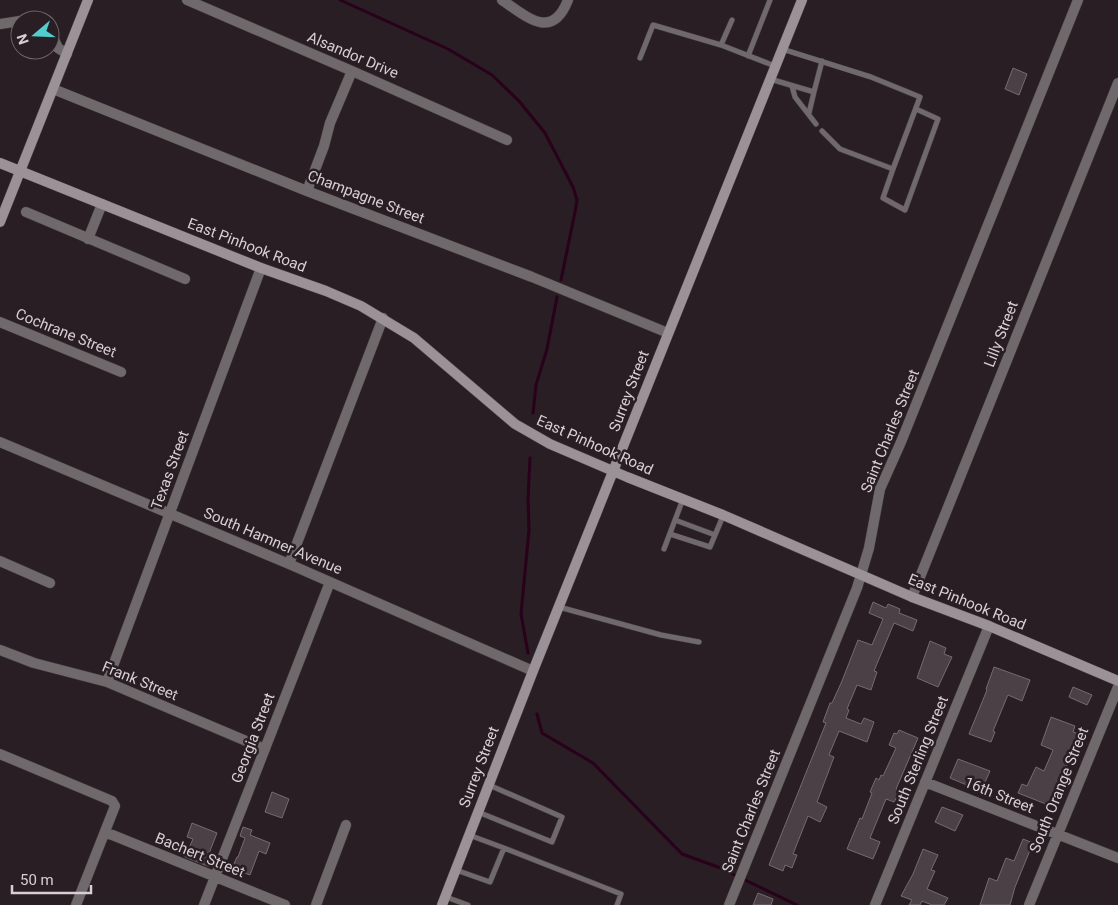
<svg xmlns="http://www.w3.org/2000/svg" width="1118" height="905" font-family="Roboto,sans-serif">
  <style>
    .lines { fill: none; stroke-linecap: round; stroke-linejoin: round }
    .stream { stroke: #29011a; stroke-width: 3 }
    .building { fill: #4b4045; stroke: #776a70 }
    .lane-casing { stroke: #443a3f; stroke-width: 6 }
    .street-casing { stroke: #443a3f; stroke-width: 11 }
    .secondary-casing { stroke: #443a3f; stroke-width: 11 }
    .lane { stroke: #6f696c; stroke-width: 5 }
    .street { stroke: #6f696c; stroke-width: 10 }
    .secondary { stroke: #9b9297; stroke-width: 10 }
    .labels { text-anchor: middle; stroke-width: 5; stroke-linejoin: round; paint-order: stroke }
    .street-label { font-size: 15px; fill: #d7d0d3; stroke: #281e23 }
  </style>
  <rect width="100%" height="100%" fill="#281e23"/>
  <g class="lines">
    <path class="stream" d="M340 0 448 49 492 75 519 101 545 133 573 187 577 200 575 212 561 280
      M533 413 536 385 547 349 557 297
      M528 653 521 614 529 530 528 499 530 458
      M537 714 542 733 593 763 682 854 718 867 797 905"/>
  </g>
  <path class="building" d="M1013 68 1027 74 1019 95 1005 89Z
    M873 602 886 608 888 604 900 609 899 613 917 620 913 631 894 623 874 671 877 672 871 690 857 685 847 709 849 710 846 718 861 724 864 718 874 722 867 742 839 731 829 755 834 757 817 802 827 807 820 822 808 816 793 854 797 855 792 868 785 865 783 871 769 865 826 723 823 722 830 703H832L842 681 858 640 872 645 883 619 869 613Z
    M930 641 946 648 944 654 952 657 938 687 917 678Z
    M994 667 1030 680 1022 701 1008 695 1007 697 993 731 995 732 991 742 969 734 987 690 986 689Z
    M1073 687 1092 695 1087 705 1069 697Z
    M1051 717 1075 726 1073 732 1079 734 1051 806 1018 793 1022 784 1027 786 1036 767 1044 771 1053 750 1041 745Z
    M899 730 918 738 896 789 901 791 894 802 886 799 870 838 880 842 873 859 847 849 860 818 862 819 872 793 870 792 876 778 879 780 881 775 883 776 896 748 889 745 894 733 897 734Z
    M958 759 990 771 981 791 950 778Z
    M272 792 289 799 282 818 265 812Z
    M942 807 963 815 955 831 935 822Z
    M192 823 217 833 208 856 214 858 210 867 185 857 193 839 187 837Z
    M243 827 252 830 250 835 270 843 266 854 259 851 250 875 232 868 237 857H238L245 838 240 836Z
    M1023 839 1033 843 1015 887 1010 905H980L989 878 997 881 1006 858 1014 861Z
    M923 849 938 855 931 870 935 871 927 889 948 898 944 905H932L922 901 920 905H909L912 900 901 896 913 874Z
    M758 893 773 899 771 905H753Z"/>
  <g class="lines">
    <g class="lane-casing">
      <path id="lane" d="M721 45 732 20
        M782 49 871 77 920 97 893 169 840 149 822 131
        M748 56 770 0
        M640 58 653 25 721 45 775 66
        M770 79 814 92 822 61
        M792 86 795 97 816 124
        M809 113 814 92
        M893 169 883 198 905 210 938 119 916 109
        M675 520 715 535
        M670 534 710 547 723 516
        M664 549 683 499
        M559 607 661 635 699 642
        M478 812 552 842 562 817 489 785
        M469 835 504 848
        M456 870 490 882 504 848 621 894 617 905
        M446 897 468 905"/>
    </g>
    <g class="street-casing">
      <path id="street" d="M187 0 352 71 507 140
        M502 0C527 17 552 41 568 0
        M0 24 20 21
        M50 31 58 48 67 54
        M53 89 307 191 532 277 668 333
        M307 191 324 146 330 123 352 71
        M26 212 185 279
        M88 239 102 204
        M0 322 121 372
        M0 442 289 564 533 671
        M0 561 50 583
        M289 564 383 318
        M912 597 1118 83
        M0 650 34 663 107 682 265 749
        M107 682 261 268
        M0 754 112 801 115 806 76 905
        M925 782 1118 858
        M105 832 285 905
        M204 905 330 582
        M316 905 346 825
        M729 905 857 588 869 548 880 489 901 442 1078 0
        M875 905 989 626
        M1029 905 1118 687"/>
    </g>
    <g class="secondary-casing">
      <path id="secondary" d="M0 163 261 268 326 291 361 306 414 338 515 424 550 444 627 477 723 515 912 597 989 626 1118 681
        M0 222 88 0
        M442 905 533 671 802 0"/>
    </g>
    <use href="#lane" class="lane"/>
    <use href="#street" class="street"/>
    <use href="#secondary" class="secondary"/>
  </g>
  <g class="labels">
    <g class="street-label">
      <text transform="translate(353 55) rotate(23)" y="5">Alsandor Drive</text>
      <text transform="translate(366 197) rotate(21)" y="5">Champagne Street</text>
      <text transform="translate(247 245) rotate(21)" y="5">East Pinhook Road</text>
      <text transform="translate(66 333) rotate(22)" y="5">Cochrane Street</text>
      <text transform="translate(1001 334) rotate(-69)" y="5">Lilly Street</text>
      <text transform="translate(629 391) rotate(-69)" y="5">Surrey Street</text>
      <text transform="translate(890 431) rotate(-68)" y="5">Saint Charles Street</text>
      <text transform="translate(595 445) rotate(24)" y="5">East Pinhook Road</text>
      <text transform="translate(170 470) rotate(-70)" y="5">Texas Street</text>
      <text transform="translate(273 541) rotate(23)" y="5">South Hamner Avenue</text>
      <text transform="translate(967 602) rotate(22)" y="5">East Pinhook Road</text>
      <text transform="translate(140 681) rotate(22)" y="5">Frank Street</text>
      <text transform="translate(253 738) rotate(-69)" y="5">Georgia Street</text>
      <text transform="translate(918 760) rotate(-68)" y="5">South Sterling Street</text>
      <text transform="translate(479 767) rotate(-69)" y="5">Surrey Street</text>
      <text transform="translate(1059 790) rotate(-68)" y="5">South Orange Street</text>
      <text transform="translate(999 795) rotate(22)" y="5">16th Street</text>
      <text transform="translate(751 811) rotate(-68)" y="5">Saint Charles Street</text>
      <text transform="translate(200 855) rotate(22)" y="5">Bachert Street</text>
    </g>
  </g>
  <g transform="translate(35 35) rotate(251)"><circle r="24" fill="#281e23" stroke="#6e6569"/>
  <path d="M0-4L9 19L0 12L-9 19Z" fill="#52cdce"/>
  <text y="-8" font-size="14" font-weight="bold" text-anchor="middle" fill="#d7d0d3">N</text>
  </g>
  <path d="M12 885v8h79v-8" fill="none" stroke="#d7d0d3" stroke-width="2.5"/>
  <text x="20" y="885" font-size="15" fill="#d7d0d3" stroke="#281e23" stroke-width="4" paint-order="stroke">50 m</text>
</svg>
